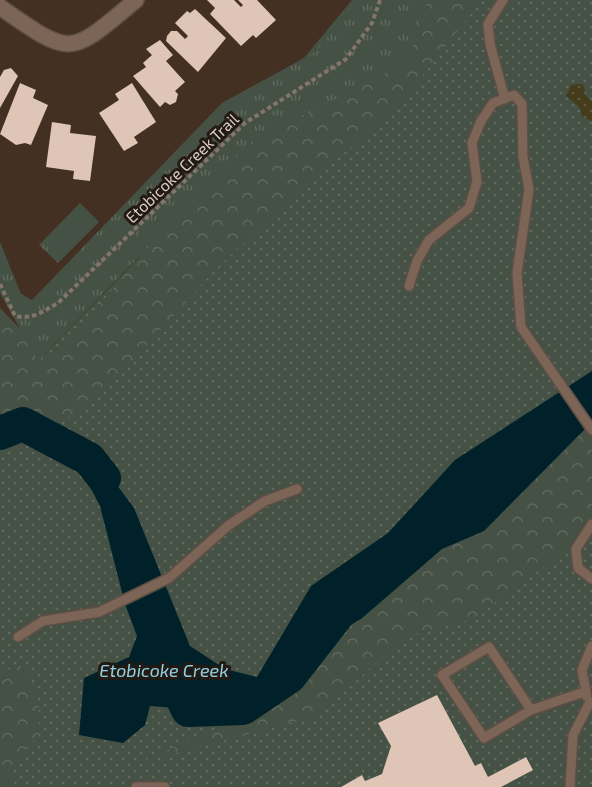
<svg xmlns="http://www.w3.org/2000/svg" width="592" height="787" font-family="'Exo 2',sans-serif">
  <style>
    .grass { fill: url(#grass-dots) }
    .forest { fill: url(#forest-crowns) }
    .sand { fill: url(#sand-dots) }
    .park { fill: url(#park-tufts) }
    .pitch { fill: #455145 }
    .water { fill: #002129 }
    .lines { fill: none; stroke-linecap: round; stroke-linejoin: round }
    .river { stroke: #002129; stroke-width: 34 }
    .building { fill: #dec5b5 }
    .lane-casing { stroke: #5e4e43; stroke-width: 12 }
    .street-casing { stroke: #5e4e43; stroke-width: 18 }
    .path { stroke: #847469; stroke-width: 4; stroke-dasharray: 4.5 3; stroke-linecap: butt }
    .lane { stroke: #7c6557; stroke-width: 9 }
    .street { stroke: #7c6557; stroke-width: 15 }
    .labels { text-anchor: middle; stroke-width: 6; stroke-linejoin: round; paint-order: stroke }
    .street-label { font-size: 16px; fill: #dbcec6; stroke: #231a14 }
    .water-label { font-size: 18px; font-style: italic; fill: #8ed2e4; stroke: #231a14 }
  </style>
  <defs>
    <pattern id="grass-dots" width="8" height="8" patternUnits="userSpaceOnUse" patternTransform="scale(1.5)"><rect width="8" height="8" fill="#455145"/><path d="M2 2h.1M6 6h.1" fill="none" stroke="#5f695e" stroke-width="1.8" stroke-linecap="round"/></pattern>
    <pattern id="forest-crowns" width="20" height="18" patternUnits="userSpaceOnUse" patternTransform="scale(1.5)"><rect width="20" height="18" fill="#455145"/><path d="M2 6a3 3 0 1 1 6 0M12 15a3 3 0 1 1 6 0" fill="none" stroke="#5f695e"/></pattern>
    <pattern id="sand-dots" width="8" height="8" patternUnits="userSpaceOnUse" patternTransform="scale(1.5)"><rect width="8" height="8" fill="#453c1c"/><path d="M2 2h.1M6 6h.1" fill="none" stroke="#5f573c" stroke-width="1.8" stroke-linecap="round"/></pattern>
    <pattern id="park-tufts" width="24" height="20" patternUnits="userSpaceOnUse" patternTransform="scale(1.5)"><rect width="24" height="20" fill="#455145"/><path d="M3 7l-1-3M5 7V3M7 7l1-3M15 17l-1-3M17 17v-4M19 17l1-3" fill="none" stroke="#5f695e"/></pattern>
  </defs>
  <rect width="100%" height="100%" fill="#433023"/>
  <path class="grass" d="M428 0H592V787H0V346L38 361 168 228Z"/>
  <path class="forest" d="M352 0H479L471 14 399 106 285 204 213 272 138 355 73 415 0 457V308L52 362Z
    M592 422V532L471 620 406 636 317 716 141 762 281 699 361 619 442 549 484 531Z
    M20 666C42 685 39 708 39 735L24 751 13 772 15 787H0V672Z"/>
  <path class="sand" d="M578 84H583L586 96 592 101V121L582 117 579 107 566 96 571 85Z"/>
  <path class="park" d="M359 0H428L407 62 249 143 38 361 0 293V242L21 294 32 300 222 103 315 52Z
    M80 203 99 222 58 263 39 245Z"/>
  <path class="pitch" d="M78 208 94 224 59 259 43 242Z"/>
  <path class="water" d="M592 371V422L484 531 442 549 361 619 308 649 251 702 217 711 150 706 145 725 123 743 79 735 84 678 129 657 137 636 125 604 100 506 65 439 108 473 134 508 190 646 225 669 257 677 311 586 388 533 455 460Z"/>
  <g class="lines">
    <path class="river" d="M0 433 23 424 89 459 104 478
      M167 665 188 710 243 708 289 677 342 609"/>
  </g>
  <path class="building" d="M207 0H234L241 7 243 5 238 0H257L276 20 256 38 253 35 241 46 210 14 215 8Z
    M195 9 226 38 198 72 166 41 167 36 171 31H177L185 39 188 36 175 23 187 11 190 13Z
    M160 40 173 55 166 61 185 82 175 91 178 94 176 102 170 105 165 102 160 107 133 76 146 67 143 63 152 55 146 49Z
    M11 68 18 76 0 108V77L4 70Z
    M20 83 36 90 33 98 48 105 31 145 25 143 16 145 0 134Z
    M132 83 156 122 134 137 138 143 124 151 99 113 119 100 115 94Z
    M52 122 71 125 70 133 96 136 90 181 73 179 74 171 46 167Z
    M437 695 475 766 481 763 488 777 526 757 533 770 501 787H341L362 775 365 781 382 774 391 746 378 723Z"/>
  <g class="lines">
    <g class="lane-casing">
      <path id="lane" d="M503 0 488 24 490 44 505 99
        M409 286 417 261 429 240 469 208 477 182 472 143 481 121 493 103 514 95 522 104 523 157 529 189 517 273 521 327 592 430
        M592 524 576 549 578 568 592 579
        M18 637 43 621 99 612 169 578 229 525 265 501 297 489
        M587 697 582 670 592 646
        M531 710 489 647 442 675 484 738 531 710 584 692
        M136 787H165
        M570 787 573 735 590 702"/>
    </g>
    <g class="street-casing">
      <path id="street" d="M0 7C73 58 69 56 136 0"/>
    </g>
    <path class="path" d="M0 284 15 316C32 320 44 311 58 303L245 123 346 59 372 23 380 0"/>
    <use href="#lane" class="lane"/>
    <use href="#street" class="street"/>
  </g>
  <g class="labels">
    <g class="street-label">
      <text transform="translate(182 168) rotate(-44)" y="6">Etobicoke Creek Trail</text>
    </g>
    <g class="water-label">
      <text x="164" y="677">Etobicoke Creek</text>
    </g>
  </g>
</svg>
